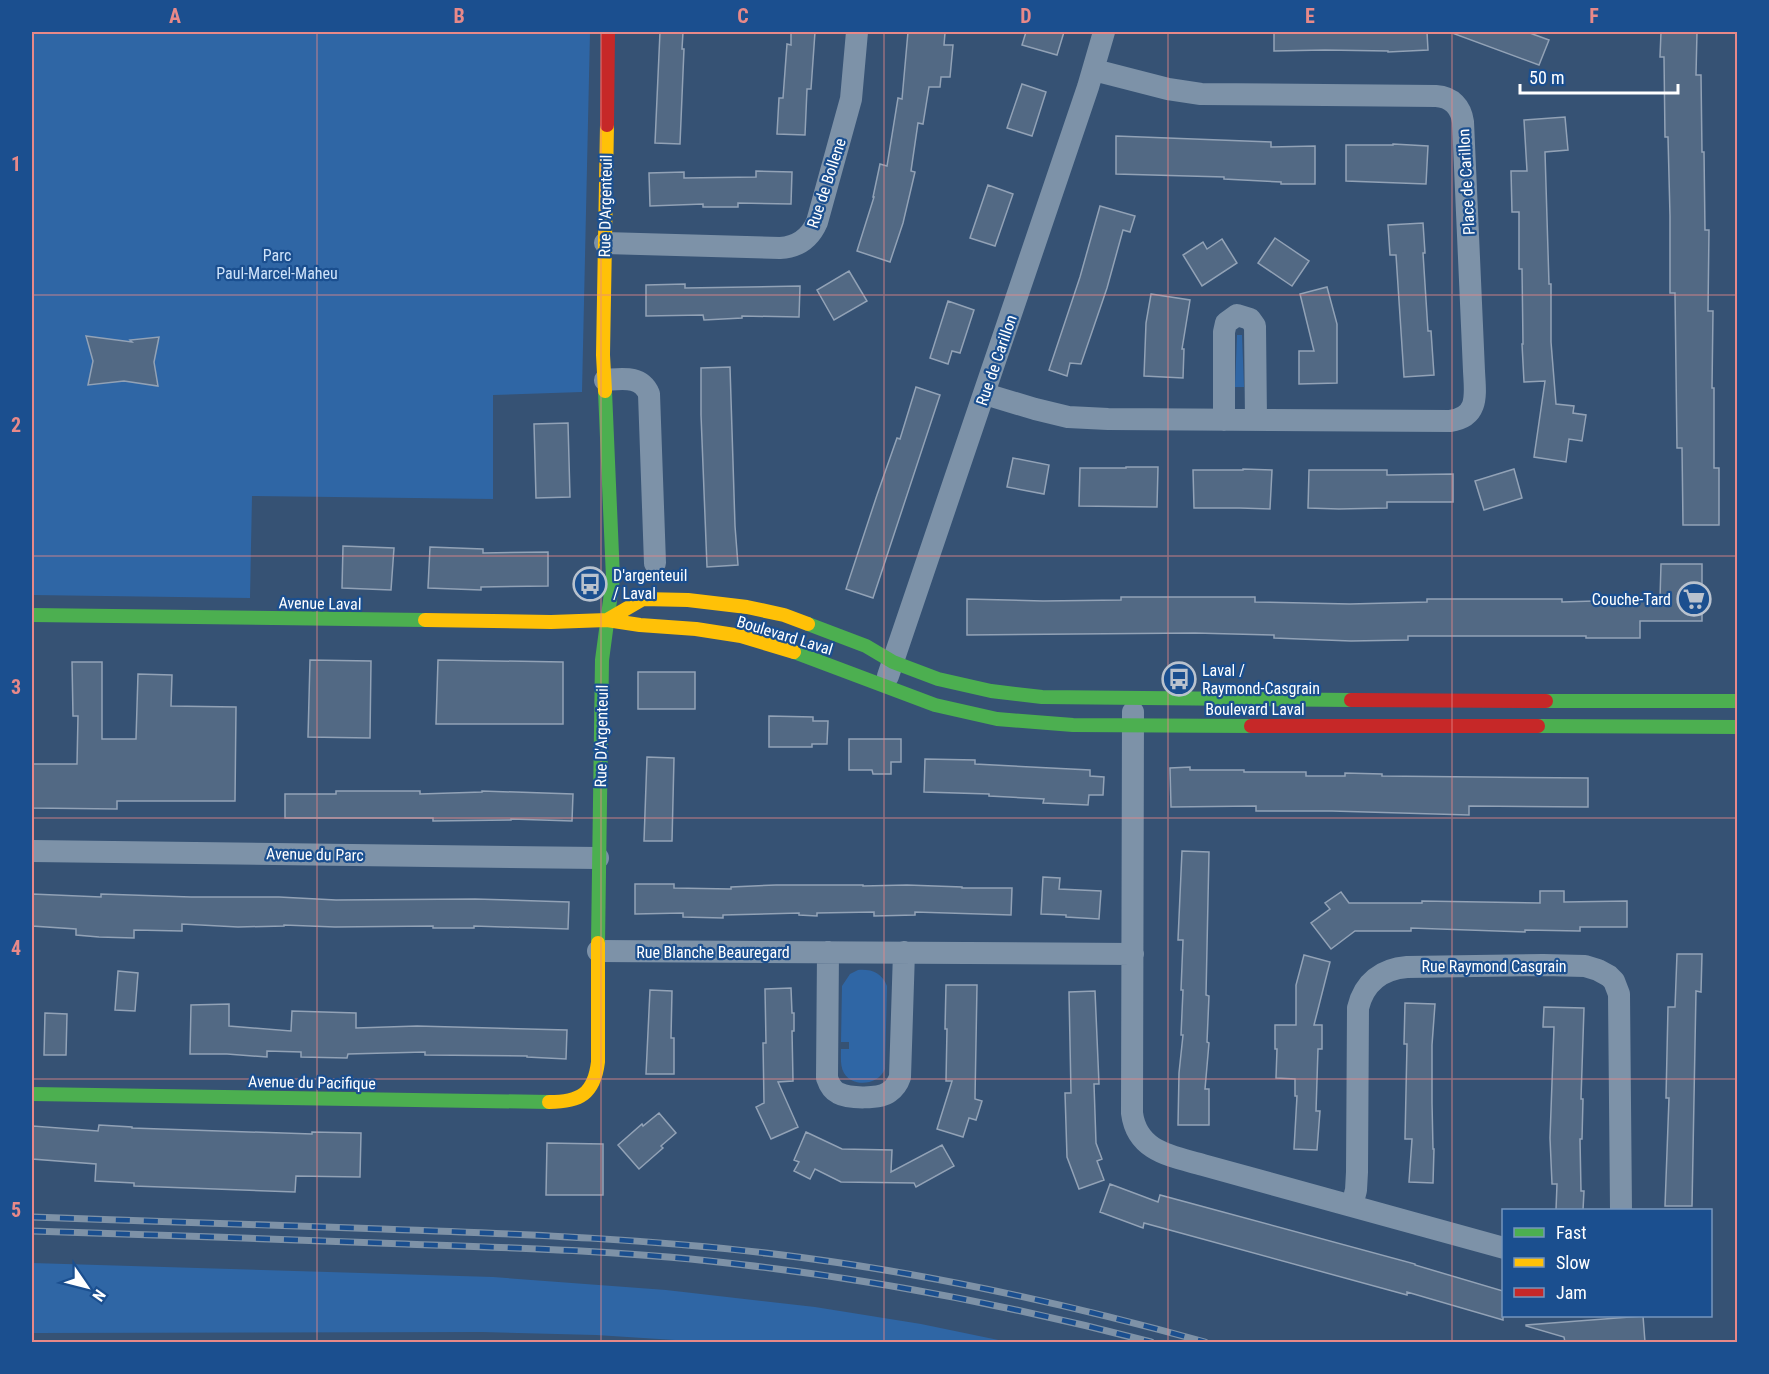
<svg xmlns="http://www.w3.org/2000/svg" width="1769" height="1374" font-family="'Roboto Condensed',sans-serif">
  <style>
    .green { fill: #2f66a5 }
    .building { fill: #526984; stroke: #92a2b6; stroke-width: 1.5 }
    .lines { fill: none; stroke-linecap: round; stroke-linejoin: round }
    .street { stroke: #7d92a8; stroke-width: 22 }
    .fast { stroke: #4caf50; stroke-width: 14 }
    .slow { stroke: #ffc107; stroke-width: 14 }
    .jam { stroke: #c62828; stroke-width: 14 }
    .rail-casing { stroke: #7e92a7; stroke-width: 7 }
    .rail { stroke: #1b4f8f; stroke-width: 4.5; stroke-dasharray: 14; stroke-linecap: butt }
    .grid { fill: none; stroke: #e88989; stroke-width: 1.5; stroke-opacity: 0.55 }
    .labels { text-anchor: middle; stroke-width: 4.5; stroke-linejoin: round; paint-order: stroke }
    .street-label { font-size: 16px; fill: #fff; stroke: #1b4f8f }
    .park-label { font-size: 16px; fill: #cfe3fa; stroke: #1b4f8f }
    .poi-label { font-size: 16px; fill: #fff; stroke: #1b4f8f; text-anchor: start }
    .neatline { fill: none; stroke: #e88989; stroke-width: 2 }
    .grid-label { font-size: 20px; text-anchor: middle; font-weight: bold; fill: #e88989 }
  </style>
  <rect width="100%" height="100%" fill="#365274"/>
  <path class="green" d="M32 32H590L582 392 493 395V499L252 496 250 598 32 595Z
    M1237 335H1242L1244 387H1235Z
    M858 970C872 969 882 973 887 986L885 1069C879 1084 854 1089 844 1073 840 1066 841 1057 841 1049H849V1042H841L842 986 850 974Z
    M32 1263 493 1277 666 1290 815 1307 921 1324 1008 1342H706L596 1335 482 1332 32 1333Z"/>
  <path class="building" d="M660 32H683L682 49H684L680 144 655 143Z
    M791 32H815L811 89H807L805 135 777 134 779 98H783L787 44 791 45Z
    M908 32 945 33 944 45H953L950 77H941L940 87H929L923 124 918 123 911 171 915 172 903 223 890 262 857 251 874 197H873L880 164 887 166 898 98 902 99Z
    M1026 32H1064L1057 55 1022 45Z
    M1274 32H1427L1428 50 1388 52V51L1325 50 1274 51Z
    M1453 32H1527L1549 40 1539 65 1452 33Z
    M1661 32H1697L1696 75H1701L1702 152H1704L1705 230H1709L1708 311H1713L1712 388H1714V468H1719V525H1683L1682 448H1677L1675 293H1670V216L1668 137H1665L1664 57H1660Z
    M1022 84 1046 92 1032 136 1007 128Z
    M1565 117 1568 150 1545 152 1549 284H1551V342L1556 404 1574 406 1573 413 1586 415 1582 441 1569 439 1566 462 1534 457 1545 381 1524 382 1522 344H1523L1522 269H1519V212H1512L1511 171H1527L1524 120Z
    M1116 136 1271 142V147L1315 146V184H1281V182L1224 179V177L1116 174Z
    M1393 144 1428 146 1426 184 1346 181V145H1393Z
    M756 171 792 172 791 204 738 203V207H703V204L650 206 649 173 684 172V178L756 177Z
    M988 185 1013 194 995 246 970 238Z
    M1100 206 1135 216 1130 232 1123 230 1107 288 1081 364 1070 363 1067 376 1049 370 1080 277Z
    M1423 223 1425 253H1423L1428 331H1431L1434 375 1404 377 1396 255H1390L1388 225Z
    M1275 238 1309 261 1292 286 1258 263Z
    M1222 239 1237 263 1202 286 1183 255 1203 242 1207 249Z
    M849 271 867 301 834 320 817 290Z
    M685 284V288L800 286 799 317 742 316V318L704 320 703 315 646 316V285Z
    M1327 287 1337 324V383L1299 384V351H1314L1300 294Z
    M1151 294 1190 300 1182 349H1184L1183 378 1144 376 1146 323Z
    M948 301 974 310 960 353 952 351 948 364 930 358Z
    M86 336 132 342 130 340 159 337 154 362 158 386 124 381 88 385 93 361Z
    M730 367 735 526 738 565 707 567 701 415V368Z
    M916 387 940 395 873 598 846 589 877 495 897 438 900 439Z
    M568 423 570 497 536 498 534 424Z
    M1013 458 1049 465 1044 494 1007 487Z
    M1126 467H1158L1157 507 1079 506 1080 468H1126Z
    M1243 469 1272 470 1270 509 1240 508H1194L1193 470H1243Z
    M1514 469 1522 498 1484 510 1475 481Z
    M1309 470H1387V475L1453 474V502H1387V508L1339 509 1308 508Z
    M343 546 394 548 391 590 342 588Z
    M430 547 483 549V553L548 552V586L481 587V590L428 588Z
    M1661 564H1702V621H1640V638H1586V636H1408V640L1351 641 1274 638V635L1195 633 967 635V599L1043 601 1121 600V597H1255V602L1350 604 1427 602V599H1562V602L1660 599Z
    M310 660 371 661 370 738 308 737Z
    M438 660 563 662V724H436Z
    M72 662H102V739H136L138 674 172 675 171 706 236 707 235 801H117V809L32 808V764H77L78 716H73Z
    M638 672H695V709H638Z
    M769 716 813 717V721H828L827 744H812V747H769Z
    M849 739H901V762H891V774H873L872 770H849Z
    M647 757 674 758 672 841H644Z
    M925 759 975 760V764L1090 770V776L1104 777 1103 795H1089L1088 805 1043 803 1044 799 989 796V794L924 792Z
    M1190 767V770H1244V772H1306V776H1345V773L1382 774V776L1588 778V807L1469 806V815L1332 811H1256V806L1171 807 1170 768Z
    M336 791H420V794L482 792V791L573 794 572 821 511 819V820L433 821V818H285V794H336Z
    M1182 851 1209 852 1206 995 1209 996 1207 1042 1209 1043 1205 1089H1209V1125H1178L1179 1073 1183 1035H1181L1183 990H1181L1183 940H1178Z
    M1043 877 1060 878 1059 889 1101 891 1099 919 1066 917V915L1041 914Z
    M635 884H674V888L731 889V887L776 885H863V886L907 885 962 887V888H1012L1011 915 915 912V915L874 916V912L817 913V916L799 915V913L723 915V918L683 917V913L635 914Z
    M1540 891H1564V902L1627 901V927H1580V931L1525 930V932L1411 928V931H1355L1331 949 1311 923 1330 909 1325 903 1341 892 1349 903H1422V901L1540 903Z
    M32 894 101 897V894L191 897H279L336 900 475 899 569 902 568 929 474 926V928H433V926L335 927 284 925V926L238 927 182 924V931L134 930V938L99 937 76 935V929L32 926Z
    M1677 954H1702L1701 992 1696 991 1692 1206H1665L1669 1098H1666L1668 1007H1675Z
    M1304 955 1330 962 1314 1025H1322V1049H1318L1316 1111H1320L1317 1150 1294 1149 1297 1096H1295V1079L1276 1078 1277 1049H1275V1025H1296V985Z
    M118 971 138 973 135 1011 115 1010Z
    M946 985H977L975 1099 982 1101 976 1120 969 1118 963 1137 937 1129 952 1081H946L947 1029H945Z
    M791 988 792 1013H794V1031H792L793 1081 778 1082 798 1127 771 1139 756 1107 764 1103 763 1043H766L765 989Z
    M650 990 672 991 671 1038H674V1074H646Z
    M1095 991 1099 1084H1094L1096 1143 1102 1159 1097 1161 1104 1180 1079 1189 1067 1157 1065 1093H1071L1069 992Z
    M1405 1003 1435 1004 1432 1045V1103L1433 1149H1434L1433 1183 1409 1182 1412 1139H1405L1407 1044H1404Z
    M229 1004V1026L291 1031 292 1011 356 1013V1028L417 1026 567 1030 566 1059 527 1057V1056L425 1055V1052L348 1054 347 1058 301 1057V1052L267 1051V1057L227 1054H190L191 1005Z
    M1544 1007 1584 1008 1581 1099H1583L1582 1139H1580L1581 1191H1584L1583 1210H1556L1557 1184H1552L1550 1138 1554 1027H1543Z
    M45 1013 67 1014 66 1055H44Z
    M659 1113 676 1133 661 1146 663 1148 639 1169 618 1145 642 1124 643 1126Z
    M99 1125 132 1127V1128L312 1134V1132L361 1133 360 1177 296 1176 295 1192 134 1186V1183L95 1181 96 1164 32 1159 33 1126 98 1131Z
    M806 1132 842 1149 892 1150 891 1172 942 1145 954 1166 916 1187 914 1183 841 1182 815 1169 810 1179 794 1171 799 1162 794 1160Z
    M547 1143 603 1144V1195H546Z
    M1110 1184 1158 1202 1160 1195 1415 1264V1265L1503 1291V1320L1407 1292V1295L1144 1223 1143 1228 1100 1212Z
    M1643 1316 1645 1342H1565L1564 1337 1526 1326V1325Z"/>
  <g class="lines">
    <path class="street" d="M605 243 780 248C798 247 810 238 817 222L851 99 857 32
      M605 380C622 379 641 375 649 394L655 563
      M985 394 1035 409 1068 417 1108 419 1450 421C1480 417 1475 393 1474 371L1463 122C1461 107 1452 97 1436 96L1201 94 1168 89 1094 70
      M1224 420V332L1226 323 1237 315 1250 319 1255 326 1256 420
      M888 676 1088 87 1104 32
      M1133 712 1132 1113C1137 1152 1172 1156 1203 1165L1504 1248
      M32 851 598 858
      M598 951 1133 954
      M828 952 827 1078C829 1084 832 1090 838 1093 849 1099 880 1099 889 1092 895 1088 898 1083 900 1077L904 952
      M1352 1206 1356 1190 1357 1172 1358 1008C1364 982 1382 969 1407 967L1543 965 1585 966 1598 970 1609 976 1614 981 1619 994 1621 1210"/>
    <path class="fast" d="M32 615 425 620
      M808 624 866 646 893 662 938 679 991 691 1042 697 1351 700
      M794 652 935 705 997 719 1073 725 1251 726
      M1546 701H1738
      M1538 726 1738 727
      M598 943 602 660 613 578 605 391
      M32 1094 549 1102"/>
    <path class="slow" d="M605 391 603 355 607 125
      M425 620 551 622 607 620 640 625 696 629 741 636 794 652
      M607 620 643 599 688 600 747 607 784 615 808 624
      M549 1102C580 1102 594 1094 598 1062V943"/>
    <path class="jam" d="M607 125 608 32
      M1351 700 1546 701
      M1251 726H1538"/>
    <g class="rail-casing">
      <path id="rail" d="M32 1217C148 1221 265 1225 382 1229 521 1234 660 1239 798 1257 935 1275 1071 1305 1205 1342
        M32 1231C156 1235 281 1239 405 1244 519 1248 632 1251 745 1265 882 1281 1017 1307 1151 1342"/>
    </g>
    <use href="#rail" class="rail"/>
  </g>
  <path class="grid" d="M317 32V1342M601 32V1342M884 32V1342M1168 32V1342M1452 32V1342M32 295H1738M32 556H1738M32 818H1738M32 1079H1738"/>
  <defs>
    <g id="bus-ring" transform="scale(1.725)"><circle r="9.5" fill="#1b4f8f" stroke="#b9c2ce" stroke-width="1.5"/><path d="M-5-6H5V4H4V6H2V4H-2V6H-4V4H-5ZM-3.5-4V0h7V-4ZM-3.5 1.2v1.5H-2V1.2ZM2 1.2v1.5H3.5V1.2Z" fill="#b9c2ce"/></g>
    <g id="supermarket-ring" transform="scale(1.725)"><circle r="9.5" fill="#1b4f8f" stroke="#b9c2ce" stroke-width="1.5"/><path d="M-6-5.5h2.5l.6 2H6L4.5 2H-2.5L-4.4-4H-6ZM-1.5 3.2a1.3 1.3 0 1 0 .1 0ZM3 3.2a1.3 1.3 0 1 0 .1 0Z" fill="#b9c2ce"/></g>
  </defs>
  <g fill-rule="evenodd">
    <use href="#bus-ring" x="590" y="584"/>
    <use href="#supermarket-ring" x="1694" y="599"/>
    <use href="#bus-ring" x="1179" y="679"/>
  </g>
  <g class="labels">
    <g class="street-label">
      <text transform="translate(1466 182) rotate(-93)" y="6">Place de Carillon</text>
      <text transform="translate(826 183) rotate(-72)" y="6">Rue de Bollene</text>
      <text transform="translate(605 206) rotate(-89)" y="6">Rue D'Argenteuil</text>
      <text transform="translate(996 360) rotate(-71)" y="6">Rue de Carillon</text>
      <text transform="translate(320 603) rotate(1)" y="6">Avenue Laval</text>
      <text transform="translate(785 635) rotate(17)" y="6">Boulevard Laval</text>
      <text x="1255" y="715">Boulevard Laval</text>
      <text transform="translate(601 736) rotate(-89)" y="6">Rue D'Argenteuil</text>
      <text transform="translate(315 854) rotate(1)" y="6">Avenue du Parc</text>
      <text x="713" y="958">Rue Blanche Beauregard</text>
      <text x="1494" y="972">Rue Raymond Casgrain</text>
      <text transform="translate(312 1082) rotate(1)" y="6">Avenue du Pacifique</text>
    </g>
    <g class="park-label">
      <text x="277" y="261">Parc<tspan x="277" dy="18">Paul-Marcel-Maheu</tspan></text>
    </g>
    <g class="poi-label">
      <text x="613" y="581">D'argenteuil<tspan x="613" dy="18">/ Laval</tspan></text>
      <text x="1671" y="605" text-anchor="end">Couche-Tard</text>
      <text x="1202" y="676">Laval /<tspan x="1202" dy="18">Raymond-Casgrain</tspan></text>
    </g>
  </g>
  <rect width="1769" height="1374" fill="none" stroke="#1b4f8f" stroke-width="66"/>
  <rect x="1502" y="1209" width="210" height="108" fill="#1b4f8f" stroke="#7695bc" stroke-width="1.5"/>
  <rect x="1514" y="1228" width="30" height="9" fill="#4caf50" stroke="#7695bc" stroke-width="1.5"/>
  <text x="1556" y="1239" font-size="18" fill="#ffffff">Fast</text>
  <rect x="1514" y="1258" width="30" height="9" fill="#ffc107" stroke="#7695bc" stroke-width="1.5"/>
  <text x="1556" y="1269" font-size="18" fill="#ffffff">Slow</text>
  <rect x="1514" y="1288" width="30" height="9" fill="#c62828" stroke="#7695bc" stroke-width="1.5"/>
  <text x="1556" y="1299" font-size="18" fill="#ffffff">Jam</text>
  <g transform="translate(87 1287) rotate(125)" stroke="#1b4f8f" stroke-width="4.5" paint-order="stroke">
  <path d="M0-4.5L10 22L0 15L-10 22Z" fill="#ffffff"/>
  <text y="-9" font-size="16" font-weight="bold" text-anchor="middle" fill="#ffffff">N</text>
  </g>
  <path d="M1520 84v9h158v-9" fill="none" stroke="#ffffff" stroke-width="3"/>
  <text x="1529" y="84" font-size="18" fill="#ffffff" stroke="#1b4f8f" stroke-width="4.5" paint-order="stroke">50 m</text>
  <rect x="33" y="33" width="1703" height="1308" class="neatline"/>
  <g class="grid-label">
    <text x="175" y="23">A</text>
    <text x="459" y="23">B</text>
    <text x="743" y="23">C</text>
    <text x="1026" y="23">D</text>
    <text x="1310" y="23">E</text>
    <text x="1594" y="23">F</text>
    <text x="16" y="171">1</text>
    <text x="16" y="432">2</text>
    <text x="16" y="694">3</text>
    <text x="16" y="955">4</text>
    <text x="16" y="1217">5</text>
  </g>
</svg>
